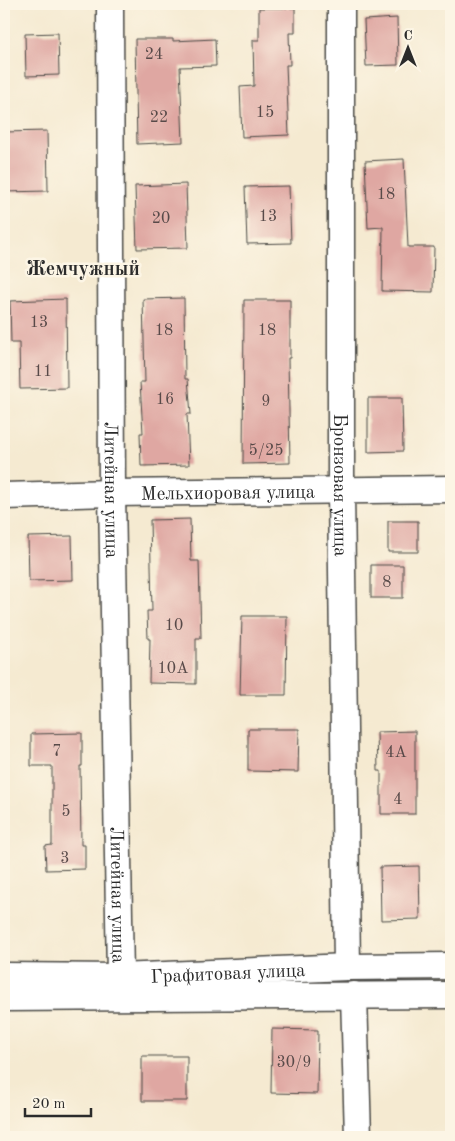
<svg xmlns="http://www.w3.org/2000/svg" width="455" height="1141" font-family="'Old Standard TT',serif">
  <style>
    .building { fill: #dfa7a2 }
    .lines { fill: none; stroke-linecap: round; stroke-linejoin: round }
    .minor-casing { stroke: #494844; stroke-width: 29 }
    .minor { stroke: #fff; stroke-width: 26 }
    .labels { text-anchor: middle; stroke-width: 5; stroke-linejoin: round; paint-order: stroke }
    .number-label { font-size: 16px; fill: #584a49 }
    .street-label { font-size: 19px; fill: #2b2b2b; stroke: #fcf5e5 }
    .neighbourhood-label { font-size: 20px; font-weight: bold; fill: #2b2b2b; stroke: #fcf5e5 }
  </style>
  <rect width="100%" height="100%" fill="#fcf5e5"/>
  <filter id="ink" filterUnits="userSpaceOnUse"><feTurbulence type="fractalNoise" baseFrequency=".02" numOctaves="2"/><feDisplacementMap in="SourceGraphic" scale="10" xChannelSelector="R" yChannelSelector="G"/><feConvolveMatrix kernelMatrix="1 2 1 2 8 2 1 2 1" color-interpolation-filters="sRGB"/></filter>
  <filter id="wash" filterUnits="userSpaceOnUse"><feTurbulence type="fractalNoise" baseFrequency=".0096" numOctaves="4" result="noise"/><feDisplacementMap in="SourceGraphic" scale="20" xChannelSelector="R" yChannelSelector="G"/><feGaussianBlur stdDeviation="1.12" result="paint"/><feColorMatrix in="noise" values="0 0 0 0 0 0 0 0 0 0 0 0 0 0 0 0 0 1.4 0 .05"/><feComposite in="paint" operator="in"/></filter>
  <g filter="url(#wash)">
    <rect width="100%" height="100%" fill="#f5ead1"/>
    <g id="blocks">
      <path class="building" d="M259 8H295V33H289L290 65H286L289 135 242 137 240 87 254 86 253 40H259Z
        M397 18 398 65 366 66 364 20Z
        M58 33 59 75 26 76 25 34Z
        M135 39H173V41L215 39 216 66 180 67 183 142 137 144Z
        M47 131 48 191 4 192V132Z
        M404 159 408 247H434L433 292 382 291 383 227 368 228 365 161Z
        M186 184 188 248 137 249 135 186Z
        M289 186 291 243 247 244 245 187Z
        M184 298 185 379H188L191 414H187L189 465 141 466 140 433H143L140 382H145L143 299Z
        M66 299 67 388 20 389 19 343H11L10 301Z
        M244 300H290V358H288L290 463 243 464Z
        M368 398H402L403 451 368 452Z
        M190 519 191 561H199L201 638H196V684L149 683 150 639H148L147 611H152L150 520Z
        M388 521H418V552H388Z
        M72 536 73 580 29 581 28 537Z
        M371 565H403V598H371Z
        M242 616H287L286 695H240Z
        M248 729H299L298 772 248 771Z
        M415 731V814H381V771H378L377 732Z
        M82 733V766H80L81 845H85V869L46 870 45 846 52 845V766H31V734Z
        M419 866 420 919 381 920 380 867Z
        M272 1029 318 1030 317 1094 271 1093Z
        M142 1056H187V1101H142Z"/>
    </g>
  </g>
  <g filter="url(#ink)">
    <use href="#blocks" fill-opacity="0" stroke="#494844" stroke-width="1"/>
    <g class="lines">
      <g class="minor-casing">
        <g id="minor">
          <path id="s1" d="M110 4 112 493 120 977"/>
          <path id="s2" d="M341 4V490L347 967"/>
          <path id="s3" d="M4 496 112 493 451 489"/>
          <path id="s4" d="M4 976 120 977 347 967 451 966"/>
          <path d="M354 995 358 1137"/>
          <path d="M4 998 451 995"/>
        </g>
      </g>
      <use href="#minor" class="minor"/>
    </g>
  </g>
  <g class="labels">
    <g class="number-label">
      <text x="154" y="59">24</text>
      <text x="265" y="117">15</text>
      <text x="159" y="122">22</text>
      <text x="386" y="199">18</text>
      <text x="268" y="221">13</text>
      <text x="161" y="223">20</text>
      <text x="39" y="327">13</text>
      <text x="164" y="335">18</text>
      <text x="267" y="335">18</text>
      <text x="43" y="376">11</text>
      <text x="165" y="404">16</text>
      <text x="266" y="406">9</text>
      <text x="266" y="455">5/25</text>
      <text x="387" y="587">8</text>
      <text x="174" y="630">10</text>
      <text x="173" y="673">10А</text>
      <text x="57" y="756">7</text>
      <text x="396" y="757">4А</text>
      <text x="398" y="804">4</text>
      <text x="66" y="816">5</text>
      <text x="65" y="863">3</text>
      <text x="294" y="1067">30/9</text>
    </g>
    <g class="street-label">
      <text dy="7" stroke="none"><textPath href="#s2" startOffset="481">Бронзовая улица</textPath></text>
      <text dy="7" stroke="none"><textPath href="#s1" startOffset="486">Литейная улица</textPath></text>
      <text dy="7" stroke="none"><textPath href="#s3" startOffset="224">Мельхиоровая улица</textPath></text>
      <text dy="7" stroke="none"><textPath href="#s1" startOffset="891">Литейная улица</textPath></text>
      <text dy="7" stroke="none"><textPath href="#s4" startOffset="224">Графитовая улица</textPath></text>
    </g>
    <g class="neighbourhood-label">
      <text x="83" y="275">Жемчужный</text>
    </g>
  </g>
  <rect width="455" height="1141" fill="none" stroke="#fcf5e5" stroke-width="20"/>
  <g transform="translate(408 48)" stroke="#fcf5e5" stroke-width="4" paint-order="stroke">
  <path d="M0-4L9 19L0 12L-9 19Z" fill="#2b2b2b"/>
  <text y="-8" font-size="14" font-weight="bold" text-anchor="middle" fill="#2b2b2b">С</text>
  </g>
  <path d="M25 1108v8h66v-8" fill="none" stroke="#2b2b2b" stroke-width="2.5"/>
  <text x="32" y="1108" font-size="15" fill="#2b2b2b" stroke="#fcf5e5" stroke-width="4" paint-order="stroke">20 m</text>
</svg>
